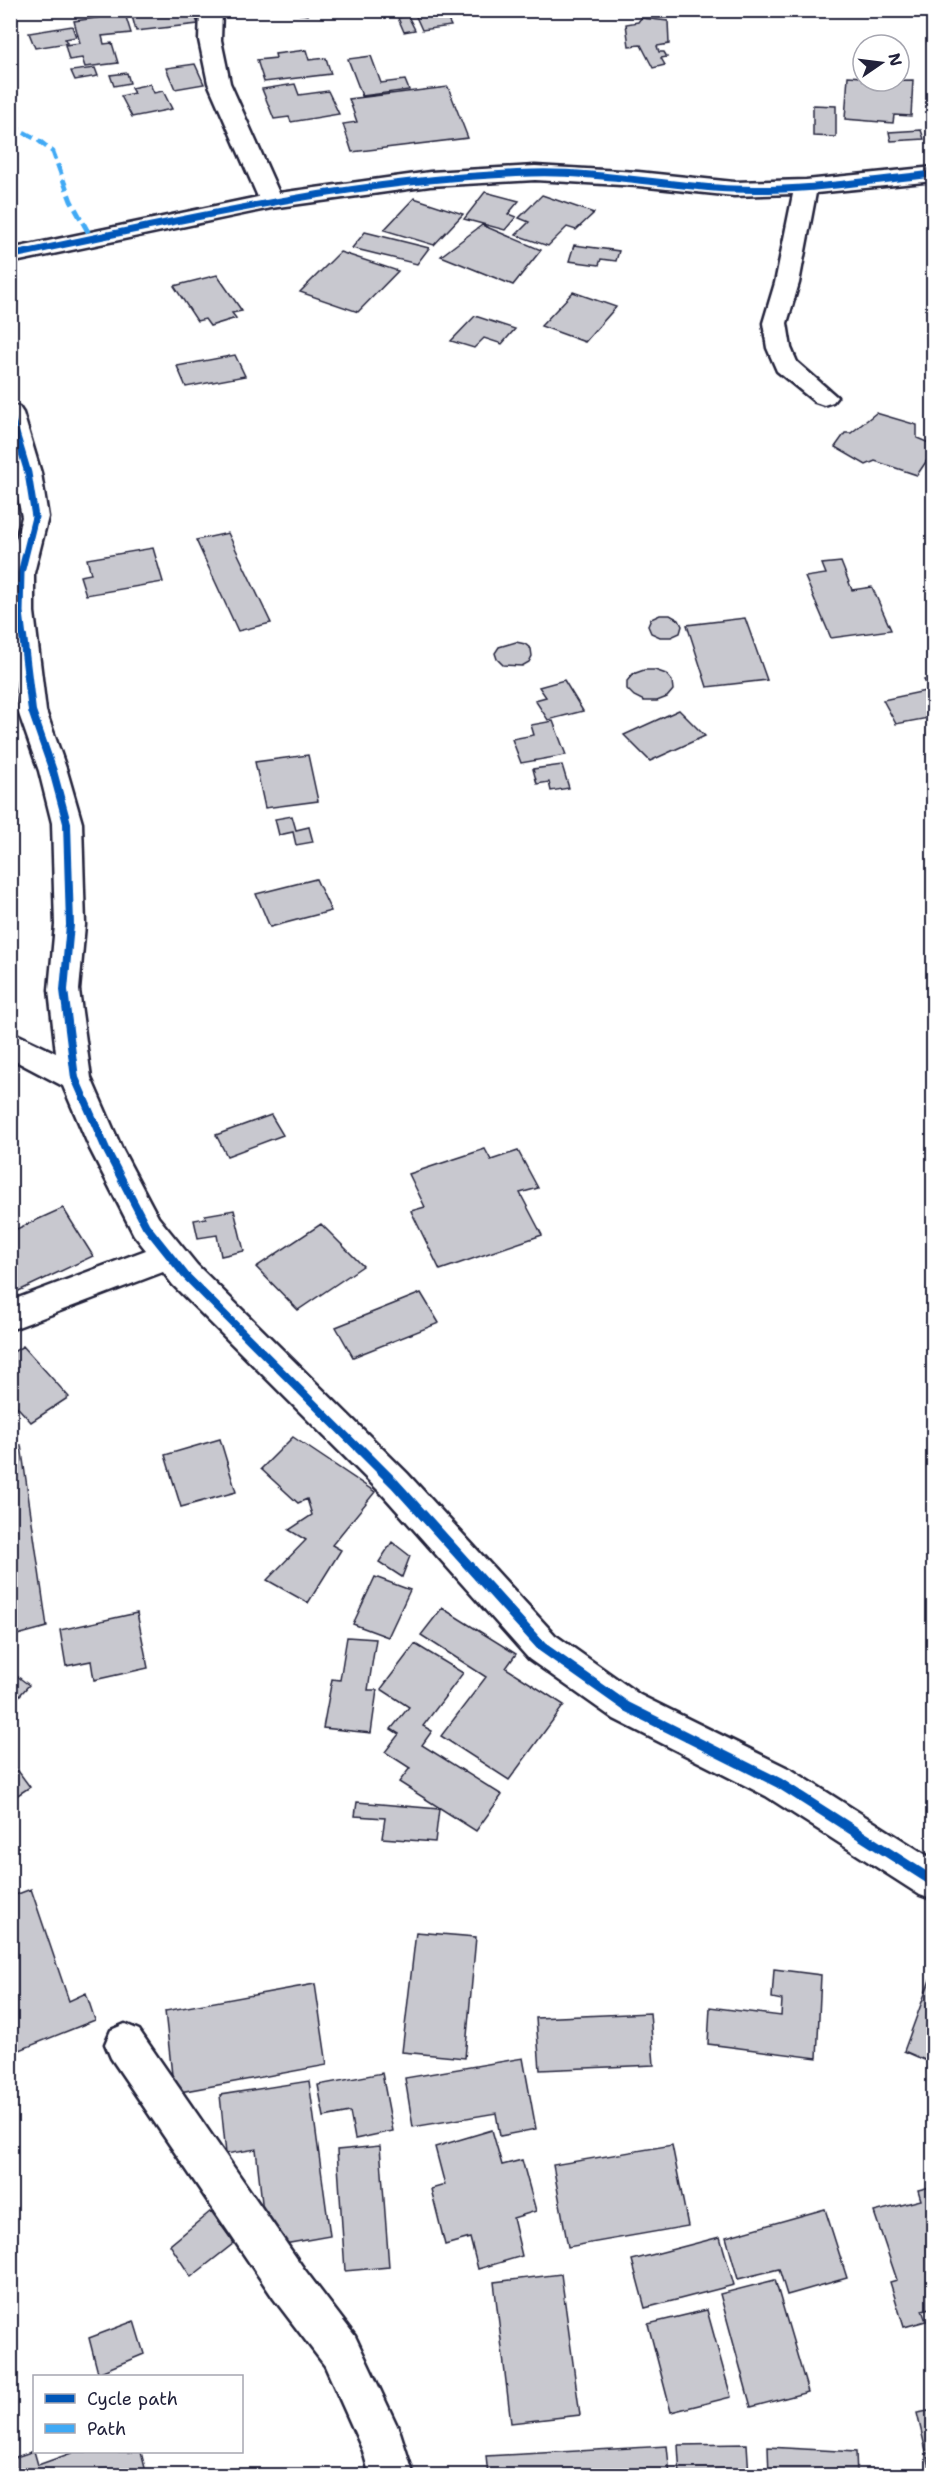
<svg xmlns="http://www.w3.org/2000/svg" width="944" height="2486" font-family="'Shantell Sans',sans-serif">
  <style>
    .building { fill: #c8c8cf; stroke: #22223b; stroke-width: 1.5 }
    .lines { fill: none; stroke-linecap: round; stroke-linejoin: round }
    .minor-casing { stroke: #22223b; stroke-width: 5 }
    .minor { fill: #fff; fill-rule: evenodd }
    .quiet { stroke: #3fa9f5; stroke-width: 5; stroke-dasharray: 11 5; stroke-linecap: butt }
    .cycleway-far2-casing { stroke: #fff; stroke-width: 10 }
    .cycleway-far1-casing { stroke: #fff; stroke-width: 12 }
    .cycleway-casing { stroke: #fff; stroke-width: 14 }
    .cycleway-far2 { stroke: #0057b8; stroke-width: 7 }
    .cycleway-far1 { stroke: #0057b8; stroke-width: 8 }
    .cycleway { stroke: #0057b8; stroke-width: 10 }
  </style>
  <rect width="100%" height="100%" fill="#fff"/>
  <filter id="ink" filterUnits="userSpaceOnUse"><feTurbulence type="fractalNoise" baseFrequency=".0167" numOctaves="2"/><feDisplacementMap in="SourceGraphic" scale="12" xChannelSelector="R" yChannelSelector="G"/><feConvolveMatrix kernelMatrix="1 2 1 2 8 2 1 2 1" color-interpolation-filters="sRGB"/></filter>
  <g filter="url(#ink)">
    <path class="building" d="M143 10H193L198 24 136 31 131 12Z
      M277 10H311L308 15Z
      M413 10H443L451 26 422 30Z
      M125 14 131 33 102 36 104 44 112 43 118 63 85 67 82 58 69 60 65 45 80 43 74 21Z
      M408 16 415 30 404 32 398 18Z
      M641 18 668 21 669 44 657 46 659 52H664L667 57 661 58 665 65 653 68 641 45 629 46 626 24 638 22Z
      M72 26 76 37 65 39 67 43 35 48 29 33Z
      M306 50 309 60 326 58 331 74 264 82 257 60 276 58 275 54Z
      M371 56 381 83 405 80 409 90 362 96 348 59Z
      M195 64 204 84 175 89 166 68Z
      M95 68 98 76 75 80 71 71Z
      M127 73 130 83 114 86 110 75Z
      M848 76 863 77V81L913 80 911 116 894 115 893 123 845 119Z
      M150 84 154 93 163 91 172 109 132 117 121 96 134 93 131 88Z
      M295 84 299 95 328 91 339 114 291 122 289 117 274 119 262 89Z
      M448 87 468 138 352 152 343 124 357 122 349 99Z
      M813 105 836 106V137L813 136Z
      M921 130 924 139 891 141 889 132Z
      M485 192 519 201 508 214 516 217 505 230 464 219Z
      M542 195 594 213 576 230 567 227 548 246 516 235 529 222 519 218Z
      M414 198 463 214 434 245 384 230Z
      M482 225 541 250 513 285 441 256Z
      M365 232 429 248 417 264 352 248Z
      M574 245 619 251 616 261 601 259 599 265 569 261Z
      M340 252 398 271 358 312 300 292Z
      M217 275 242 311 232 313 236 318 210 326 205 319 197 321 174 286Z
      M573 292 616 307 585 342 541 326Z
      M475 316 515 329 502 344 484 338 474 348 451 341Z
      M235 355 245 376 186 387 177 366Z
      M876 413 917 425V438L934 445V450L917 475 875 461 866 465 835 447 845 433H851Z
      M228 533 271 623 238 631 196 540Z
      M153 548 163 582 86 595 80 576 91 574 87 559Z
      M841 562 852 590 872 587 891 630 831 638 805 577 826 574 822 564Z
      M660 615H670L679 620 682 626 680 633 671 637H660L651 633 648 626 651 619Z
      M745 618 767 680 707 687 687 625Z
      M516 642 525 644 531 649 532 656 529 662 522 666 503 665 497 659 495 653 499 647Z
      M644 670H655L666 674 672 681 673 690 667 697 657 701H644L634 696 627 689V681L633 674Z
      M934 678V717L896 724 883 700 930 690 924 680Z
      M564 680 583 711 548 720 535 700 546 697 539 687Z
      M679 710 705 736 650 761 624 735Z
      M553 721 566 755 521 763 512 739 534 735 531 725Z
      M308 755 318 801 265 808 255 762Z
      M562 765 569 788 551 791 549 782 537 784 533 769Z
      M292 816 296 830 309 827 313 842 296 845 293 832 279 835 275 819Z
      M316 879 331 911 270 927 256 894Z
      M271 1115 283 1135 227 1156 216 1135Z
      M485 1149 491 1160 518 1151 538 1188 520 1193 542 1235 440 1270 411 1211 425 1207 409 1174Z
      M63 1208 93 1256 10 1295V1232Z
      M234 1210 244 1251 221 1256 217 1235 198 1238 194 1220 206 1218 205 1215Z
      M321 1224 363 1266 298 1310 256 1267Z
      M421 1293 439 1323 353 1357 336 1327Z
      M23 1346 69 1397 31 1422 10 1399V1354Z
      M293 1437 375 1492 332 1545 341 1550 308 1603 267 1580 306 1540 289 1530 312 1515 307 1499 298 1503 261 1469Z
      M220 1439 236 1492 181 1507 165 1455Z
      M21 1445 47 1627 10 1637V1448Z
      M392 1542 410 1556 402 1577 379 1562Z
      M375 1577 410 1590 388 1637 353 1624Z
      M442 1608 516 1654 506 1668 564 1705 509 1780 441 1736 486 1677 421 1635Z
      M137 1613 148 1668 94 1680 91 1661 66 1666 60 1630Z
      M347 1637 376 1639 368 1690H377L371 1733 323 1728 332 1679 340 1680Z
      M415 1644 463 1673 423 1726 432 1731 422 1745 502 1795 476 1831 399 1782 410 1768 385 1752 399 1734 391 1729 409 1707 381 1689Z
      M10 1671 29 1685 10 1706Z
      M10 1760 30 1787 10 1800Z
      M357 1802 439 1809 435 1842 382 1838 385 1818 355 1816Z
      M31 1889 69 2001 86 1993 95 2020 10 2054V1897Z
      M416 1932 476 1937 465 2058 402 2052Z
      M774 1969 821 1975 817 2058 708 2044 710 2007 781 2016 782 2000 772 1998Z
      M934 1969V2064L904 2051Z
      M315 1984 327 2065 174 2093 165 2011Z
      M650 2013 654 2065 540 2070 536 2018Z
      M523 2058 536 2129 500 2136 496 2113 413 2127 405 2078Z
      M382 2073 393 2131 355 2139 350 2112 324 2117 318 2085Z
      M309 2081 330 2236 267 2247 256 2149 226 2154 220 2095Z
      M492 2130 502 2165 522 2160 536 2211 513 2218 522 2256 478 2269 470 2238 445 2245 431 2189 445 2185 435 2147Z
      M672 2145 688 2226 568 2247 553 2165Z
      M380 2146 389 2267 345 2271 337 2150Z
      M934 2186V2307L922 2310 926 2321 904 2327 890 2282 897 2280 874 2212 921 2200 918 2190Z
      M825 2209 847 2278 787 2295 779 2269 738 2279 726 2237Z
      M211 2211 234 2243 191 2277 170 2245Z
      M720 2237 734 2285 645 2308 632 2260Z
      M561 2274 580 2415 511 2423 494 2282Z
      M775 2280 808 2392 751 2407 720 2294Z
      M707 2310 731 2397 671 2412 648 2324Z
      M134 2321 144 2354 98 2373 89 2338Z
      M934 2410V2476H932L917 2413Z
      M747 2444 749 2476H680L678 2445Z
      M667 2446 670 2476H488L486 2456Z
      M768 2447 856 2452 857 2476H769Z
      M34 2451 38 2465 74 2452H141L147 2476H10V2459Z"/>
    <g class="lines">
      <g class="minor-casing">
        <path id="minor" d="M200 10H222L221 40 230 83 279 193 430 172 535 166 638 172 734 182 806 180 934 167V181L816 193 799 283 787 323 791 348 797 362 837 397 833 402 824 405 815 402 777 371 767 348 763 323 775 283 793 194 734 196 638 186 535 180 430 186 271 208 10 263V249L258 197 208 83 199 40Z
          M10 405 19 407 23 413 41 473 48 517 34 573V612L46 711 67 771 82 823 85 925 79 990 91 1078 122 1149 158 1217 197 1265 407 1473 555 1635 640 1695 792 1770 934 1860V1900L920 1895 766 1796 614 1719 529 1659 383 1495 173 1285 163 1272 10 1330V1301L146 1250 134 1235 90 1149 63 1086 10 1058V1031L56 1053 49 990 55 925 52 823 39 771 18 711 10 647V562L22 517 10 457Z
          M125 2024 139 2030 304 2269 355 2336 400 2432 414 2476H370L363 2451 325 2366 274 2299 111 2058 105 2044 111 2030Z"/>
      </g>
      <use href="#minor" class="minor"/>
      <path class="quiet" d="M10 125 38 140 53 152 71 201 92 239"/>
      <g class="cycleway-far2-casing">
        <path id="cycleway-far2" d="M10 256C183 219 355 179 532 173 599 171 666 186 733 189 800 192 868 181 934 174
          M10 413 28 473 35 517 21 573 20 612 23 637"/>
      </g>
      <g class="cycleway-far1-casing">
        <path id="cycleway-far1" d="M23 636 32 711 53 771 67 823 70 925 64 990 75 1078 106 1149 146 1226 185 1275 360 1450"/>
      </g>
      <g class="cycleway-casing">
        <path id="cycleway" d="M359 1448 395 1484 542 1647 627 1707 779 1783 934 1882"/>
      </g>
      <use href="#cycleway-far2" class="cycleway-far2"/>
      <use href="#cycleway-far1" class="cycleway-far1"/>
      <use href="#cycleway" class="cycleway"/>
    </g>
  </g>
  <rect width="944" height="2486" fill="none" stroke="#fff" stroke-width="36"/>
  <rect x="18" y="18" width="908" height="2450" fill="none" stroke="#22223b" stroke-width="2" filter="url(#ink)"/>
  <rect x="33" y="2375" width="210" height="78" fill="#ffffff" stroke="#a7a7b1" stroke-width="1.5"/>
  <rect x="45" y="2394" width="30" height="9" fill="#0057b8" stroke="#a7a7b1" stroke-width="1.5"/>
  <text x="87" y="2405" font-size="18" fill="#22223b">Cycle path</text>
  <rect x="45" y="2424" width="30" height="9" fill="#3fa9f5" stroke="#a7a7b1" stroke-width="1.5"/>
  <text x="87" y="2435" font-size="18" fill="#22223b">Path</text>
  <g transform="translate(881 63) rotate(76)"><circle r="28" fill="#ffffff" stroke="#a7a7b1" stroke-width="1.5"/>
  <path d="M0-4.5L10 22L0 15L-10 22Z" fill="#22223b"/>
  <text y="-9" font-size="16" font-weight="bold" text-anchor="middle" fill="#22223b">N</text>
  </g>
</svg>
